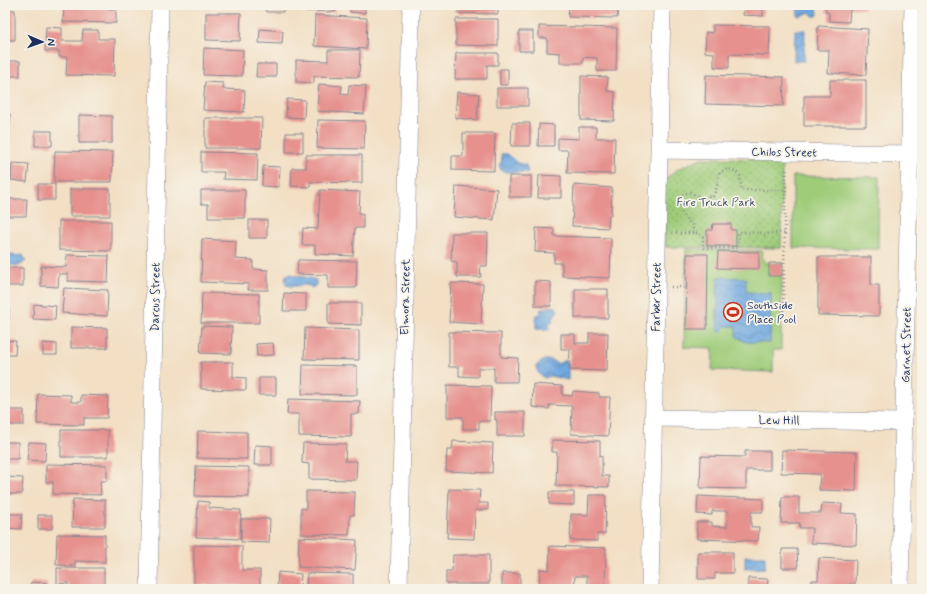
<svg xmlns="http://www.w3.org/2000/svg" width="927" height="594" font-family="Mynerve,sans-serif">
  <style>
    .park { fill: url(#park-dots); stroke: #5d7e6c }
    .garden { fill: #9fcc79; stroke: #5d7e6c }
    .water { fill: url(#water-waves); stroke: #456c9e }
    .building { fill: #e6918e }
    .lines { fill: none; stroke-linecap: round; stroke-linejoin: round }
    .street-casing { stroke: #868791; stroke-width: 18 }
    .path { stroke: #868791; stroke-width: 2.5; stroke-dasharray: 1 3; stroke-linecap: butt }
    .street { stroke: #fff; stroke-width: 17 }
    .labels { text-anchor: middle; stroke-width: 3.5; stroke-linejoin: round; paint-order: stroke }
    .street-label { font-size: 12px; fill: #1b2f5e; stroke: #f7f3e8 }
    .park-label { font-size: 12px; fill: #3c5665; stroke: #f7f3e8 }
    .poi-label { font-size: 12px; fill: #1b2f5e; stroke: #f7f3e8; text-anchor: start }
  </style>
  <defs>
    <pattern id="park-dots" width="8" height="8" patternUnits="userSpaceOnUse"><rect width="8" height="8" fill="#9fcc79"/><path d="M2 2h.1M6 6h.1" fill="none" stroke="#81a666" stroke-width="1.8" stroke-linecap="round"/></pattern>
    <pattern id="water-waves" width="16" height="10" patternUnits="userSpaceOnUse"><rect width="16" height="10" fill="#6fa8df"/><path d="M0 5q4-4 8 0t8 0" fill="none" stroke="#5a89b8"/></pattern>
  </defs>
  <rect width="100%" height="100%" fill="#f7f3e8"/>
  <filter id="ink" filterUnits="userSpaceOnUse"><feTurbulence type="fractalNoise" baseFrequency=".025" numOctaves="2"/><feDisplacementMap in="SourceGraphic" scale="8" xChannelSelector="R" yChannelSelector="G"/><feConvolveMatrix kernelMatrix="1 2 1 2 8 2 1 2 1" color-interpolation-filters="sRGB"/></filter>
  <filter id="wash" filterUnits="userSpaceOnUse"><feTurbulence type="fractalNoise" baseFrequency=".012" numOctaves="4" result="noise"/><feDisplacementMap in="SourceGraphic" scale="16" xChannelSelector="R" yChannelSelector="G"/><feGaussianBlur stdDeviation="0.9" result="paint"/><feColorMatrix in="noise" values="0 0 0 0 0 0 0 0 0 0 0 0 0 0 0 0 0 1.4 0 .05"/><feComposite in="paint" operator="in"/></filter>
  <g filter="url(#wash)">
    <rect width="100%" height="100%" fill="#f2dfc4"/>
    <path class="park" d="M701 158 782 159 781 248 665 247 664 180 678 169Z"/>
    <path class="garden" d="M793 176 879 177 878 249 793 248Z
      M686 249 762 251V257L766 263H782L781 350H773V372L712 370 713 348 684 347Z"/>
    <path class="water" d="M797 5H817L818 15 817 16H813L810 12 801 16H798Z
      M795 30H805L804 61H794Z
      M501 154H508L517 163 526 165 528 172H507L501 170 499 165 502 161Z
      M11 254 15 256 23 255 26 261 19 266 13 265 6 266 5 265V256Z
      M291 274C300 278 307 276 316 280V285L313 288C302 281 297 289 286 285L285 281 286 275Z
      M718 277 746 278V292L771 293 770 343 746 342 736 336V326H724L723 331H717Z
      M555 306 558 311 555 314 552 323 549 324V330L536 329V315H540L541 309Z
      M544 360H551L557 364 566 360 568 364V380L550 376 545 378C539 375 537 372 536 366Z
      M745 556H765V568L745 569Z"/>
    <g id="blocks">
      <path class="building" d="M64 5H109V9H116V23L63 22Z
        M226 5H254V8L226 6Z
        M266 5H283V12H266Z
        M295 5H335V12L295 11Z
        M350 5H365V13L350 12Z
        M458 5H498V14L458 13Z
        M569 5H618L617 18 568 17Z
        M708 5H723V8H708Z
        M744 5H763V16L743 15Z
        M826 5H864V9L850 8 849 22 829 21V13L826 12Z
        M5 10H15V40H5Z
        M206 13H241L240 41 206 40Z
        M315 15 367 18 366 49 314 46Z
        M456 19H498V46L456 45Z
        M713 25 770 26 769 55 729 54V68L714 67V53L705 52 706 32 713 33Z
        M539 26 617 28 616 71H597V58L583 57V63H560V53L547 52V38H539Z
        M818 26 868 29 866 75 828 73 829 50H817Z
        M46 27 62 28V41H82L83 30H98V39H115L114 76 66 75 67 57H59V51H45Z
        M260 29 283 31 282 44 259 43Z
        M519 31H533V51H519Z
        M5 45H7L6 61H20V76H6Z
        M204 48 243 50 242 76 203 75Z
        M328 50H360L359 77 314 76V83L296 82V60L328 61Z
        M456 53H498V65H487V79H455Z
        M257 64H276V77H256Z
        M500 69H508V85H500Z
        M706 75 784 77 783 106 705 104Z
        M581 76 608 77 607 91 615 92 614 121 581 120Z
        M830 80H866V126H804V96H830Z
        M205 82 223 83V89L245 90 244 112 203 110Z
        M319 84 342 86 341 94 348 95 349 85 366 86 364 114 317 111Z
        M497 88H528V106H497Z
        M457 92 479 94 477 120 455 118Z
        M287 99 305 100 304 118 286 117Z
        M5 114H10L9 144H5Z
        M79 115 112 116V143H79Z
        M205 118H262L261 148H205Z
        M318 120 365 121 364 149 317 148Z
        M512 123H530V146H511Z
        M539 124 554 125V146H538Z
        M579 127H596V138H615L614 174 567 173 568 150H558V138L579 139Z
        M35 131H52V146H35Z
        M286 133H303V152H286Z
        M463 133H495L494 171 452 170V156H463Z
        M55 151 113 152 112 182H54Z
        M201 152 258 153 257 180 223 179 224 172H201Z
        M306 155H362V183L310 182V187L291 186 292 168H306Z
        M12 163 29 164 27 182 11 180Z
        M263 166 280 167 279 187 262 186Z
        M539 175 561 176V198H538Z
        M509 176H531V197H509Z
        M38 184H55V200H38Z
        M574 185 612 188 611 215H609L608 228 572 226Z
        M456 186 497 189 494 220 454 217Z
        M70 189H110V216H70Z
        M201 190H245V218H208V204H201Z
        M320 190 360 192 359 214H363V228H355L353 256 315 254V245H302L303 228 318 229Z
        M5 199H27L26 216H5Z
        M249 220H267V238H249Z
        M59 221H111V251L59 250Z
        M713 224H731V230H736V246H707V230H712Z
        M536 228 554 229V236L611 238 610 278 562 276V263H554V253L535 252Z
        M452 233H488L487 266H480L481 277H457V262L451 261Z
        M202 239 236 241 235 259 253 260V269L268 270V290H248L249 284 201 282Z
        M718 251 759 252V269L717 268Z
        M687 254H708L707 329H686Z
        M67 255 109 256 108 282 68 281V274H59L58 287 41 286V266L66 267Z
        M818 257H871V285H879V316L818 315Z
        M298 260 357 261 356 288H328V275L297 274Z
        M769 263H782V276H769Z
        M7 268H23V286H6Z
        M535 281 551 282V306H535Z
        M451 283 483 284 481 324 449 322Z
        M64 288 108 290 107 316 62 313Z
        M575 289H608V318H575Z
        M202 293 259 294V323H201Z
        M284 293 306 294V311H283Z
        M328 303H361V325L328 324Z
        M34 304 56 306 55 320 33 319Z
        M5 306H9V320H5Z
        M202 326 232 327 231 354 200 353Z
        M71 327 107 328V348H71Z
        M305 328 359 330V360L304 359Z
        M449 332 501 333V357L518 358 517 382H494V368H478V377L459 376V367H449Z
        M589 333H608L607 371 569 370 570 349H561V334H575V343H589Z
        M5 340 16 341 15 355H5Z
        M43 343 57 344V355H43Z
        M273 343 274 355 257 356 256 344Z
        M201 362H233V377L246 378V390L201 389Z
        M303 365 357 366V395L302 394Z
        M259 378H276V395H259Z
        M533 384 562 386V395L572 396 573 391 599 393V397H610L608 436 571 434 572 406 549 405V409L532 407Z
        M447 385 491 386 490 421H479V429H463V417H447Z
        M38 394 71 395V402H81V395L108 396 107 418H84V425L37 424Z
        M288 399 360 401 359 414H351V437L299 436V414H287Z
        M8 410H24V425H7Z
        M495 412H525V436H497V420H495Z
        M61 430H108V457H61Z
        M198 431 247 432V459L197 458Z
        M552 440 600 441V456H602V476H609V487L556 486 557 452H552Z
        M453 441 493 443 492 473 446 471 447 450H452Z
        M5 442H18V459H5Z
        M29 442 46 443 45 461 27 460Z
        M303 443 346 444 345 461H357L356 480 309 479V464L302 463Z
        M255 445 272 446V465H254Z
        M782 450 857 452 856 491 819 490 820 474 781 473Z
        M745 451H770V470H746V489L700 488 701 456 745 457Z
        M46 464 107 465V481H100L101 495 53 494V482H46Z
        M196 466 249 467V497L195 496Z
        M6 477 23 478 22 494H5Z
        M449 489 480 490 479 503H488V510H475L474 539 447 538Z
        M306 491 355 492 354 515H350L349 535 301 534V508L306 509Z
        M549 492H574V505L549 504Z
        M589 495H606L605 534H597V541L570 540 571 514 588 515Z
        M698 496 763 499V512H751V527H759L758 541 697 539V522H712V526L727 527 728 511H712V515L697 514Z
        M782 497H799V513H821L822 503 842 504 841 513 857 514 856 545 811 543 812 528H799L800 523H781Z
        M73 499 105 500V527H72Z
        M198 501 209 502V508L241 510 240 539 196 537Z
        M5 514H22L21 529 5 528Z
        M38 515H52V529H38Z
        M241 519H270L269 543 241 542Z
        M57 534 105 535V562L75 561V566L56 565Z
        M299 537 357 540 355 570 298 567Z
        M194 545 242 546V570H260V586L194 585Z
        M550 546 606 548 605 589H587V576H575L574 589H539L540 569 549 570Z
        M782 549H797L798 568H782Z
        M698 552H733V573H715V579H698Z
        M453 555H489V584H446V571H452Z
        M819 558 856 560 855 584H850V589H811L812 580H818Z
        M57 568H104V589H68V583L57 584Z
        M278 572 301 574 300 589H277Z
        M307 573 353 574V589H306Z
        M502 573H520V589H502Z
        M748 578 768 579 767 589H748Z
        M31 582 47 583V589H30Z"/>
    </g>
  </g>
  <g filter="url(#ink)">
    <use href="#blocks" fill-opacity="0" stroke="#868791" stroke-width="1"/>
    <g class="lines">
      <g class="street-casing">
        <path id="street" d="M659 150 910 154
          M654 418 904 422
          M149 589 160 5
          M399 589 411 5
          M650 589 662 5
          M900 589 913 5"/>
      </g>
      <path class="path" d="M672 233H699L703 237V248H738L739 232 762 233 766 235 769 233H785
        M693 233V226C684 218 676 208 681 195L689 192 703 198 713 196C718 188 717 181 720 172L728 169 733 170 740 176 741 190H786
        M671 287H687
        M783 319 786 168"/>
      <use href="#street" class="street"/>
    </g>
  </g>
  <defs>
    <g id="stadium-ring" transform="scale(1)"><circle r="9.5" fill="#f7f3e8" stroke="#c8321e" stroke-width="1.5"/><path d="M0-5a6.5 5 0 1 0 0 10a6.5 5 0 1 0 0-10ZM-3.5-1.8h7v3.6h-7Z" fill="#c8321e"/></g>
  </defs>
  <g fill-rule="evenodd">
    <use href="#stadium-ring" x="733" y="312"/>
  </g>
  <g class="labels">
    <g class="street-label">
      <text transform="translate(784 152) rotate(1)" y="4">Chilos Street</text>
      <text transform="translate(155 297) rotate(-89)" y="4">Darcus Street</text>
      <text transform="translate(405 297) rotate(-89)" y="4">Elmora Street</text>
      <text transform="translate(656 297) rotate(-89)" y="4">Farber Street</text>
      <text transform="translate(906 345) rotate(-89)" y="4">Garnet Street</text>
      <text transform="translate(779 420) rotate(1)" y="4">Lew Hill</text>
    </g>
    <g class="park-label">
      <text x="716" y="206">Fire Truck Park</text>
    </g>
    <g class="poi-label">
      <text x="747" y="309">Southside<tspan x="747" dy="14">Place Pool</tspan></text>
    </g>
  </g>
  <rect width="927" height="594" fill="none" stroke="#f7f3e8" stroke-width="20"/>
  <g transform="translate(42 42) rotate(92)" stroke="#f7f3e8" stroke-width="3" paint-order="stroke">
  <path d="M0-3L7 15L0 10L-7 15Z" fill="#1b2f5e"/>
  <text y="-6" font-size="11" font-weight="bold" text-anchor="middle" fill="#1b2f5e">N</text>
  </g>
</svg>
